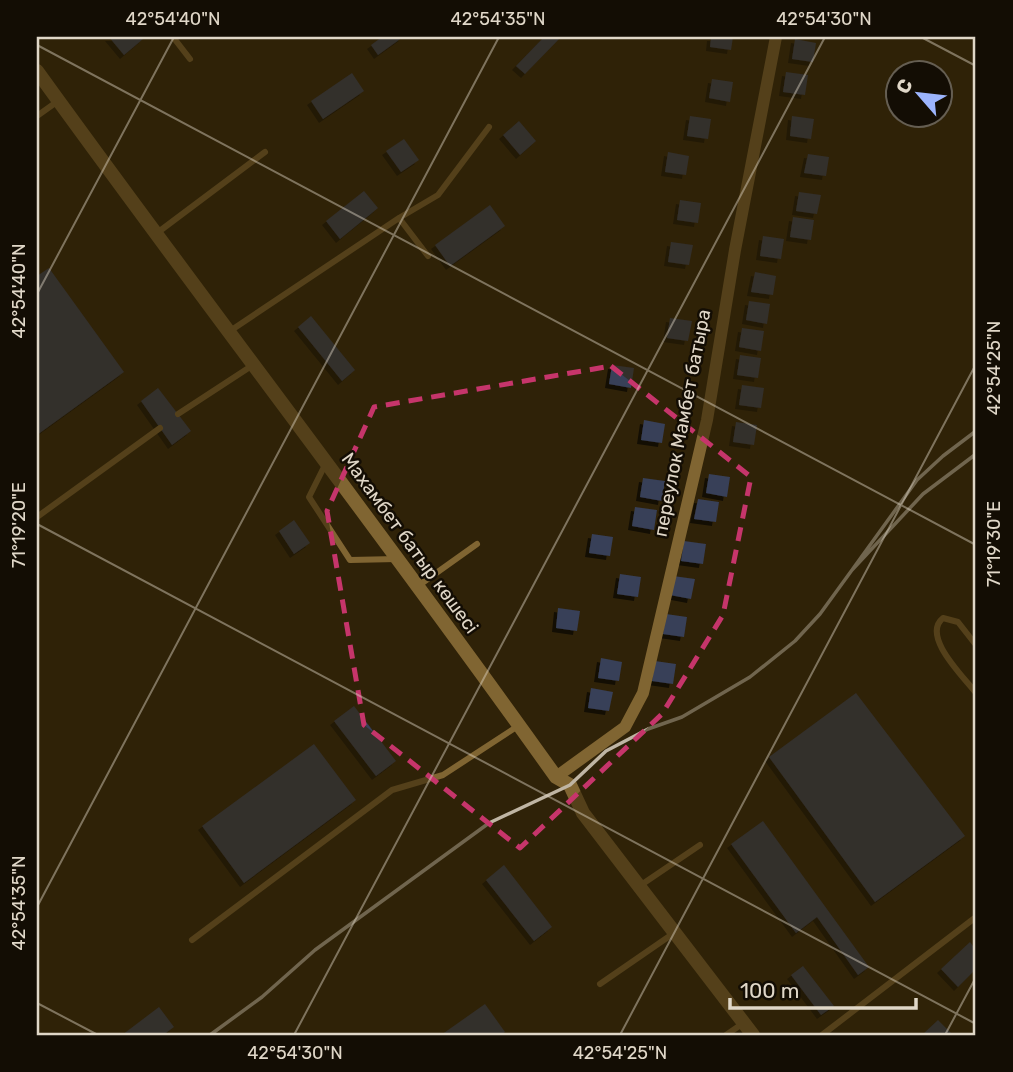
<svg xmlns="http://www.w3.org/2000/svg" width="1013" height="1072" font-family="Rubik,sans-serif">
<defs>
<filter id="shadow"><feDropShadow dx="-4" dy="4" stdDeviation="0" flood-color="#0009"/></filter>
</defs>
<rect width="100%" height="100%" fill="#2f2208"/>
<path fill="#373f58" filter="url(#shadow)" d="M 109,37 L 141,37 L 143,39 L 124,55 Z
M 382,37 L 403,37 L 378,55 L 371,45 Z
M 544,37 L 561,37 L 525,74 L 516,66 Z
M 711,37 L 733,37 L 731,50 L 710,47 Z
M 795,39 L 816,43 L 813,62 L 792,59 Z
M 786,72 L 808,75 L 805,95 L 783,92 Z
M 352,73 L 364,91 L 323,119 L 311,101 Z
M 712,79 L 733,82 L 730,102 L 709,98 Z
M 690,116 L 711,119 L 708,139 L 687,136 Z
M 792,116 L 814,119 L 811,139 L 790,136 Z
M 519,121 L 536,141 L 520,155 L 503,135 Z
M 404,139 L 419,160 L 401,172 L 386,151 Z
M 668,152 L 689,156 L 686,175 L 665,172 Z
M 808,154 L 829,157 L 826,176 L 804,173 Z
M 364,191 L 378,208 L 340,239 L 326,221 Z
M 799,192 L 821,195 L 817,214 L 796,211 Z
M 680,200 L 701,203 L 698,223 L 677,220 Z
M 490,205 L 505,226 L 450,266 L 435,245 Z
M 793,217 L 814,220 L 811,240 L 790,237 Z
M 763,236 L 784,239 L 781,259 L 760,256 Z
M 671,242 L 693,245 L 689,265 L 668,262 Z
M 49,268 L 124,372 L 37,435 L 37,276 Z
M 755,272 L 776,276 L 773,295 L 751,292 Z
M 749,301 L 770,304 L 767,324 L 746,320 Z
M 311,316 L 355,370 L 342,381 L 298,327 Z
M 670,318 L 692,321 L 688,341 L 667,338 Z
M 742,328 L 764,331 L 761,351 L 739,347 Z
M 740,355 L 761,358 L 758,378 L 737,375 Z
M 612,365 L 634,368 L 631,388 L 609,384 Z
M 742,385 L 764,388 L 761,408 L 739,405 Z
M 158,388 L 191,431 L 172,445 L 141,401 Z
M 644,420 L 665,424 L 662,443 L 641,440 Z
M 736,422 L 757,425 L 754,445 L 733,442 Z
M 709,474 L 730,477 L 727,497 L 706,493 Z
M 643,478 L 665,481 L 662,501 L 640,497 Z
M 698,499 L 719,502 L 716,522 L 694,519 Z
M 635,507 L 657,510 L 654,530 L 632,526 Z
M 294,520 L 310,543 L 294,554 L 279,531 Z
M 592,534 L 613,537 L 610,556 L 589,553 Z
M 684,541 L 706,544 L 703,564 L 681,561 Z
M 620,574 L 641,577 L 638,597 L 617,594 Z
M 673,576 L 695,579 L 691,599 L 670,595 Z
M 558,608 L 580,611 L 577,631 L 556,628 Z
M 666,614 L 687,617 L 684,637 L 663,634 Z
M 601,658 L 622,662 L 619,681 L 598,678 Z
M 655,661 L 676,664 L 673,684 L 652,681 Z
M 591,688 L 613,692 L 609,711 L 588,708 Z
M 856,693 L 965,836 L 875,902 L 769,757 Z
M 354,706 L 396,761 L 376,776 L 334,721 Z
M 314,744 L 356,800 L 244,883 L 202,826 Z
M 763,821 L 869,967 L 858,975 L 817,917 L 796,933 L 731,844 Z
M 504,865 L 552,927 L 534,941 L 486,880 Z
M 970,942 L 976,950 L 976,969 L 958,987 L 941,969 Z
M 803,966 L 834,1006 L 821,1015 L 791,975 Z
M 485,1004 L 505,1032 L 501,1035 L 441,1035 Z
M 159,1007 L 174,1027 L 163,1035 L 122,1035 Z
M 938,1020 L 953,1035 L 922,1035 Z"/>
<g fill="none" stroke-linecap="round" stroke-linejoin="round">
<path stroke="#806532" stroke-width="6" d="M 173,37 L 190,59
M 37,116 L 58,101
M 399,218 L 428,256
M 157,233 L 265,152
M 230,331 L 399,218 L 438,195 L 489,127
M 178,414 L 253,365
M 326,463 L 309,497 L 350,560 L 397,559
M 37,517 L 160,428
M 418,586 L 477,544
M 976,645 L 958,622 L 943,618 C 921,636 963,676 976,693
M 641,885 L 700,845
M 192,940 L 392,790 L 443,775 L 518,726
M 600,984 L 674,933
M 726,1035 L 742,1024
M 822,1035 L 976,917"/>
<path stroke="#806532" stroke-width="12" d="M 556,777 L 625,727 L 643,693 L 707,420 L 735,250 L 776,37"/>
<path stroke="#806532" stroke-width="14" d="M 37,71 C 208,308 387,539 556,777 L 570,785 L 583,813 L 753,1035"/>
<path stroke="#bfb5a4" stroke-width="3.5" d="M 976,431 L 943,456 L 917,480 L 852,570 L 923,494 L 976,454
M 210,1035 L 262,997 L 315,950 L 489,823 L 570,785 L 606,751 L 648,729 L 682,717 L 750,677 L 795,641 L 820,614 L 852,570"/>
</g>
<path d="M0 0H1013V1072H0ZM 611,366 L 751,477 L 723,615 L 662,714 L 520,848 L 364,725 L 327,511 L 374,407 Z" fill="#2f2208" fill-opacity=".55" fill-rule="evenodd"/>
<path fill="none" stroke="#c6356b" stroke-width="5" stroke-dasharray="14 9" stroke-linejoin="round" d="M 611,366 L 751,477 L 723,615 L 662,714 L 520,848 L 364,725 L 327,511 L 374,407 Z"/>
<path fill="none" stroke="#e0d7c8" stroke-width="2" stroke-opacity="0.45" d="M 921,37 L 976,66M 37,45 L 976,545M 37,294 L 174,37M 37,524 L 976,1024M 37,907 L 499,37M 37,1003 L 98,1035M 294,1035 L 825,37M 620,1035 L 976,364M 945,1035 L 976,977"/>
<g text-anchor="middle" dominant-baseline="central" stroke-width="5" stroke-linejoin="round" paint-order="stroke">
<g font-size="19" fill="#e0d7c8" stroke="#130d04">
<text transform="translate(682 423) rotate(-79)">переулок Мамбет батыра</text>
<text transform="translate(410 543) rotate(54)">Махамбет батыр көшесі</text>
</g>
</g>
<rect width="1013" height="1072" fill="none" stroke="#130d04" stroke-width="77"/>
<g transform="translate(919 94) rotate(298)"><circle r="33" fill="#130d04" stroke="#655e52" stroke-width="2"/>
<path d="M0-5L12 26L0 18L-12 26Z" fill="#9cb4fd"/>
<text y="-10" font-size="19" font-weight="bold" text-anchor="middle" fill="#e0d7c8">С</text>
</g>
<path d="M730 998v10h186v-10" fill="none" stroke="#e0d7c8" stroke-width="3.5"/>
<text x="740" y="998" font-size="21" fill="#e0d7c8" stroke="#130d04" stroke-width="5" paint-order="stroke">100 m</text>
<rect x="38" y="38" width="936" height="996" fill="none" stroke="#e0d7c8" stroke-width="2.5"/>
<g font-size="18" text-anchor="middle" fill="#e0d7c8">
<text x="173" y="25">42°54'40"N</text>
<text x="498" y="25">42°54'35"N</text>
<text x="824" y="25">42°54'30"N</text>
<text transform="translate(19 291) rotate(-90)" y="6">42°54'40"N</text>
<text transform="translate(994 368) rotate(-90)" y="6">42°54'25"N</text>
<text transform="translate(19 525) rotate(-90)" y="6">71°19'20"E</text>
<text transform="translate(994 544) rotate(-90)" y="6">71°19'30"E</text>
<text transform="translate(19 903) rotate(-90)" y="6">42°54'35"N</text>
<text x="295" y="1059">42°54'30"N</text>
<text x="620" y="1059">42°54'25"N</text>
</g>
</svg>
